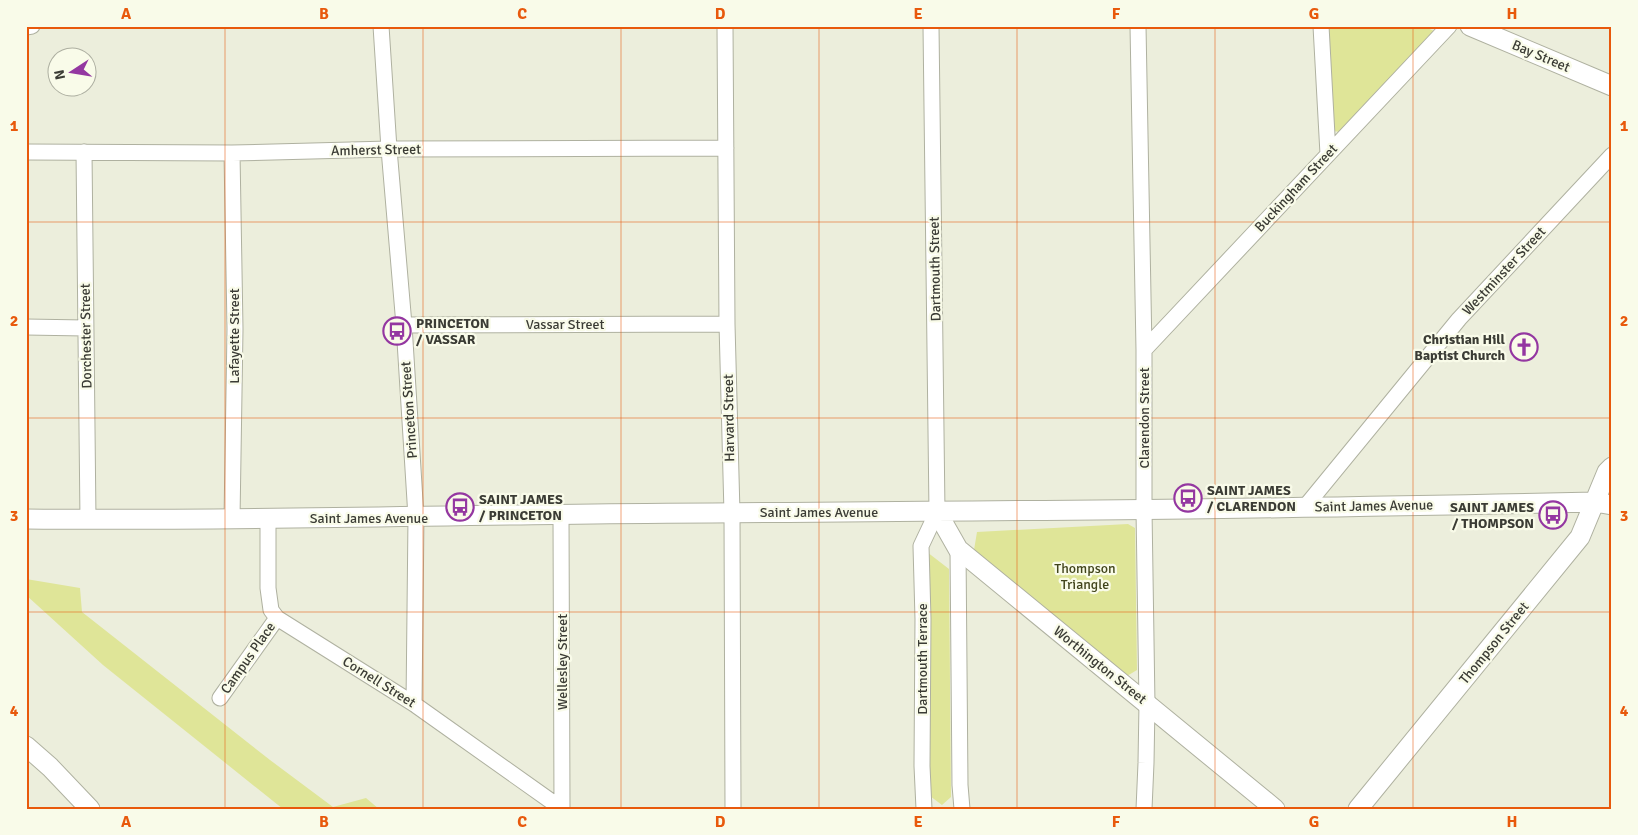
<svg xmlns="http://www.w3.org/2000/svg" width="1638" height="835" font-family="Signika,sans-serif">
<rect width="100%" height="100%" fill="#eceedc"/>
<path fill="#dfe598" d="M 1328,26 L 1423,26 L 1434,31 L 1340,132 L 1333,131 Z
M 1128,524 L 1135,528 L 1137,670 L 1127,676 L 974,550 L 977,532 Z
M 927,552 L 949,569 L 951,797 L 942,805 L 930,796 Z
M 26,579 L 80,588 L 82,612 L 270,760 L 333,807 L 366,798 L 379,809 L 283,809 L 103,665 L 26,595 Z"/>
<g fill="none" stroke-linecap="round" stroke-linejoin="round">
<g stroke="#afb1a0" stroke-width="17">
<path id="minor" d="M 381,26 L 389,149 L 404,325 L 416,517 L 414,704
M 725,26 L 727,324 L 732,513 L 733,809
M 1138,26 L 1144,350 L 1144,510 L 1147,704 L 1146,763 L 1144,809
M 1321,26 L 1328,154
M 26,27 L 32,26
M 26,152 L 232,153 L 389,149 L 726,148
M 84,152 L 88,520
M 404,325 L 727,324
M 26,327 L 85,328
M 1144,350 L 1449,26
M 1305,507 L 1459,319 L 1612,155
M 561,515 L 562,809
M 268,518 L 268,588 L 271,610 L 277,618 L 414,704 L 562,809
M 232,519 L 235,329 L 232,153
M 958,549 L 960,785 L 962,809
M 220,698 L 277,618
M 924,809 L 922,766 L 923,619 L 921,546 L 937,512 L 931,26"/>
</g>
<g stroke="#afb1a0" stroke-width="21">
<path id="major" d="M 1470,26 L 1612,86
M 937,512 L 958,549 L 1275,809
M 26,519 C 215,521 405,516 594,514 C 928,511 1261,510 1595,502 L 1612,505
M 26,746 L 50,767 L 90,809
M 1358,809 L 1580,537 L 1607,472 L 1612,467"/>
</g>
<use href="#minor" stroke="#fff" stroke-width="15"/>
<use href="#major" stroke="#fff" stroke-width="19"/>
</g>
<path fill="none" stroke="#e8590c" stroke-width="1" stroke-opacity="0.55" d="M 225,26 L 225,809M 423,26 L 423,809M 621,26 L 621,809M 819,26 L 819,809M 1017,26 L 1017,809M 1215,26 L 1215,809M 1413,26 L 1413,809M 26,222 L 1612,222M 26,418 L 1612,418M 26,612 L 1612,612"/>
<defs>
<g id="bus-ring" transform="scale(1.4375)"><circle r="9.5" fill="#f9fbe9" stroke="#9437a1" stroke-width="1.5"/><path d="M-5-6H5V4H4V6H2V4H-2V6H-4V4H-5ZM-3.5-4V0h7V-4ZM-3.5 1.2v1.5H-2V1.2ZM2 1.2v1.5H3.5V1.2Z" fill="#9437a1"/></g>
<g id="church-ring" transform="scale(1.4375)"><circle r="9.5" fill="#f9fbe9" stroke="#9437a1" stroke-width="1.5"/><path d="M-1.2-6h2.4v3.5h3.3v2.4h-3.3V6h-2.4V-.1h-3.3v-2.4h3.3Z" fill="#9437a1"/></g>
</defs>
<g fill-rule="evenodd">
<use href="#bus-ring" x="397" y="331"/>
<use href="#church-ring" x="1524" y="347"/>
<use href="#bus-ring" x="1188" y="498"/>
<use href="#bus-ring" x="460" y="507"/>
<use href="#bus-ring" x="1553" y="515"/>
</g>
<g text-anchor="middle" dominant-baseline="central" stroke-width="4.5" stroke-linejoin="round" paint-order="stroke">
<g font-size="14" fill="#3b3c35" stroke="#f9fbe9">
<text transform="translate(1541 56) rotate(23)">Bay Street</text>
<text transform="translate(376 150) rotate(-1)">Amherst Street</text>
<text transform="translate(1296 188) rotate(-47)">Buckingham Street</text>
<text transform="translate(935 269) rotate(-91)">Dartmouth Street</text>
<text transform="translate(1504 271) rotate(-47)">Westminster Street</text>
<text x="565" y="324">Vassar Street</text>
<text transform="translate(86 336) rotate(-91)">Dorchester Street</text>
<text transform="translate(234 336) rotate(-90)">Lafayette Street</text>
<text transform="translate(409 410) rotate(-94)">Princeton Street</text>
<text transform="translate(729 418) rotate(-91)">Harvard Street</text>
<text transform="translate(1144 418) rotate(-90)">Clarendon Street</text>
<text transform="translate(1374 506) rotate(-1)">Saint James Avenue</text>
<text x="819" y="512">Saint James Avenue</text>
<text x="369" y="518">Saint James Avenue</text>
<text transform="translate(1494 643) rotate(-51)">Thompson Street</text>
<text transform="translate(248 658) rotate(-55)">Campus Place</text>
<text transform="translate(922 659) rotate(-90)">Dartmouth Terrace</text>
<text transform="translate(562 662) rotate(-90)">Wellesley Street</text>
<text transform="translate(1100 665) rotate(39)">Worthington Street</text>
<text transform="translate(379 682) rotate(32)">Cornell Street</text>
</g>
<g font-size="14" font-weight="bold" fill="#3b3c35" stroke="#f9fbe9" text-anchor="start">
<text x="416" y="323">PRINCETON<tspan x="416" dy="16">/ VASSAR</tspan></text>
<text x="1505" y="339" text-anchor="end">Christian Hill<tspan x="1505" dy="16">Baptist Church</tspan></text>
<text x="1207" y="490">SAINT JAMES<tspan x="1207" dy="16">/ CLARENDON</tspan></text>
<text x="479" y="499">SAINT JAMES<tspan x="479" dy="16">/ PRINCETON</tspan></text>
<text x="1534" y="507" text-anchor="end">SAINT JAMES<tspan x="1534" dy="16">/ THOMPSON</tspan></text>
</g>
<g font-size="14" fill="#41441b" stroke="#f9fbe9">
<text x="1085" y="568">Thompson<tspan x="1085" dy="16">Triangle</tspan></text>
</g>
</g>
<rect width="1638" height="835" fill="none" stroke="#f9fbe9" stroke-width="55"/>
<g transform="translate(72 72) rotate(258)"><circle r="24" fill="#f9fbe9" stroke="#adafa1"/>
<path d="M0-4L9 19L0 12L-9 19Z" fill="#9437a1"/>
<text y="-8" font-size="14" font-weight="bold" text-anchor="middle" fill="#3b3c35">N</text>
</g>
<rect x="28" y="28" width="1582" height="780" fill="none" stroke="#e8590c" stroke-width="2"/>
<g font-size="16" text-anchor="middle" font-weight="bold" fill="#e8590c">
<text x="126" y="19">A</text>
<text x="324" y="19">B</text>
<text x="522" y="19">C</text>
<text x="720" y="19">D</text>
<text x="918" y="19">E</text>
<text x="1116" y="19">F</text>
<text x="1314" y="19">G</text>
<text x="1512" y="19">H</text>
<text x="14" y="131">1</text>
<text x="1624" y="131">1</text>
<text x="14" y="326">2</text>
<text x="1624" y="326">2</text>
<text x="14" y="521">3</text>
<text x="1624" y="521">3</text>
<text x="14" y="716">4</text>
<text x="1624" y="716">4</text>
<text x="126" y="827">A</text>
<text x="324" y="827">B</text>
<text x="522" y="827">C</text>
<text x="720" y="827">D</text>
<text x="918" y="827">E</text>
<text x="1116" y="827">F</text>
<text x="1314" y="827">G</text>
<text x="1512" y="827">H</text>
</g>
</svg>
